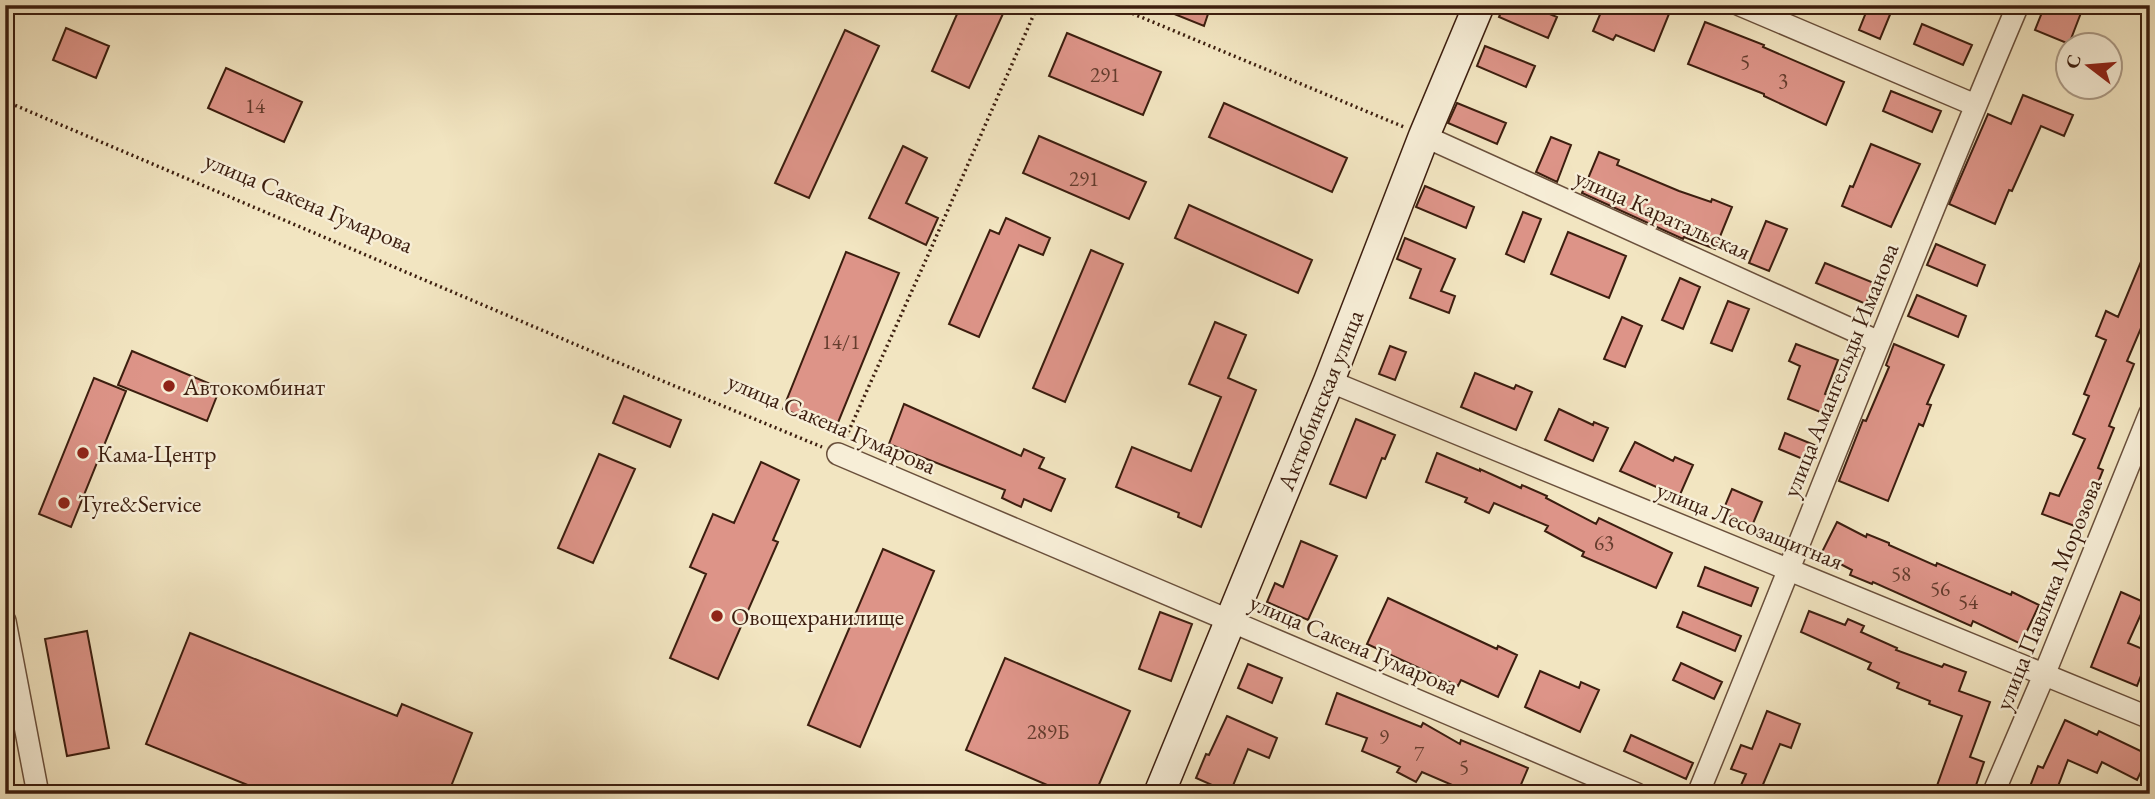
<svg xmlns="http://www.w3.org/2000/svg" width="2155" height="799" font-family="'EB Garamond',serif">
<rect width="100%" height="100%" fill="#f2e5c1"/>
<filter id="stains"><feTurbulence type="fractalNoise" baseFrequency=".00286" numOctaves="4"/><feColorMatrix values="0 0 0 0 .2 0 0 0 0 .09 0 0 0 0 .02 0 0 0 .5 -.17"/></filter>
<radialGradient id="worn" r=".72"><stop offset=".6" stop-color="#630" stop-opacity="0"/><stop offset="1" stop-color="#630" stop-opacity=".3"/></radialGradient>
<path fill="#dd9488" stroke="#3c1e0f" stroke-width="2" d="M 961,5 L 1007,5 L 969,88 L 932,71 Z
M 1152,5 L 1211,5 L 1204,26 Z
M 1504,5 L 1528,5 L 1557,17 L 1548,38 L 1499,17 Z
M 1604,5 L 1663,5 L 1671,9 L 1654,51 L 1616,35 L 1613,40 L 1593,31 Z
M 1869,5 L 1894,5 L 1880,39 L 1859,30 Z
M 2045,5 L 2084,5 L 2069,44 L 2035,30 Z
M 1705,22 L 1764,45 L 1763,47 L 1844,82 L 1826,125 L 1764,96 L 1764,94 L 1688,64 Z
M 1922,24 L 1972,45 L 1963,65 L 1914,44 Z
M 66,28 L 109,46 L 96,78 L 53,60 Z
M 845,30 L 879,46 L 809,198 L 775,183 Z
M 1067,33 L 1161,72 L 1143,115 L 1049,76 Z
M 1485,46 L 1535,66 L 1526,87 L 1477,66 Z
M 226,68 L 302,102 L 284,142 L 208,108 Z
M 1891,91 L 1941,111 L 1932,132 L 1883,111 Z
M 2023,95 L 2073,115 L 2064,136 L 2041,126 L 2012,191 L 2009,190 L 1995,224 L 1949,204 L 1988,114 L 2011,124 Z
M 1224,103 L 1347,158 L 1332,192 L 1209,137 Z
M 1457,103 L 1506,123 L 1497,144 L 1448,123 Z
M 1039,136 L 1146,182 L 1129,219 L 1023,173 Z
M 1551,137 L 1571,145 L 1557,182 L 1536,172 Z
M 1871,144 L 1920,164 L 1891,227 L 1842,206 L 1850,186 L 1853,187 Z
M 903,146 L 927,158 L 906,203 L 938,218 L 926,245 L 869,218 Z
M 1599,152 L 1619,160 L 1617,165 L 1679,191 L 1711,202 L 1712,199 L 1732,207 L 1715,249 L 1684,237 L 1683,239 L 1582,193 Z
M 1425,186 L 1474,207 L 1466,228 L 1416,207 Z
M 1189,205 L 1312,260 L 1298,293 L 1175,238 Z
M 1523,212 L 1541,219 L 1524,262 L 1506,254 Z
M 1006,218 L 1050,238 L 1043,255 L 1019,245 L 979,337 L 949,324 L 990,230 L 999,234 Z
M 1766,221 L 1787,229 L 1769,271 L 1749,263 Z
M 1568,232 L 1626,256 L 1609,298 L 1551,274 Z
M 1405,238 L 1455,259 L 1441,291 L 1455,296 L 1449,313 L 1410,298 L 1421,269 L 1397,259 Z
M 2150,240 L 2150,307 L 2127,361 L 2134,364 L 2109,426 L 2114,428 L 2098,468 L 2103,470 L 2097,485 L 2095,484 L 2080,528 L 2042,514 L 2050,493 L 2059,496 L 2085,439 L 2073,434 L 2089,396 L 2084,394 L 2106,340 L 2096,336 L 2106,311 L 2118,317 Z
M 1936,244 L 1985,265 L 1977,286 L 1927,265 Z
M 1091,250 L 1123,264 L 1065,402 L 1033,388 Z
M 846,252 L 899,273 L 835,430 L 783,409 Z
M 1825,263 L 1874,283 L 1866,304 L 1816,283 Z
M 1680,278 L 1700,287 L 1683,329 L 1662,320 Z
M 1917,295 L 1966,316 L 1958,337 L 1908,316 Z
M 1728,301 L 1749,309 L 1732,351 L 1711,343 Z
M 1622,317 L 1642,326 L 1625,367 L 1604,359 Z
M 1215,322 L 1246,335 L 1228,378 L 1256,390 L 1201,527 L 1178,517 L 1179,513 L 1116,487 L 1132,447 L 1191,471 L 1221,397 L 1189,384 Z
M 1796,344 L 1838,360 L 1825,394 L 1836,398 L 1830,416 L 1788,399 L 1800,366 L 1789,361 Z
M 1894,344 L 1944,365 L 1927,404 L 1931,405 L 1923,426 L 1919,424 L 1888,501 L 1839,481 L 1863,420 L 1866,421 L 1889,367 L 1886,365 Z
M 1390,346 L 1406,352 L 1395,380 L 1379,374 Z
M 132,351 L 220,388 L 207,421 L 118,385 Z
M 1475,373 L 1514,389 L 1516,385 L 1532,392 L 1516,430 L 1461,407 Z
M 94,378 L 126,391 L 71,527 L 39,514 Z
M 624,396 L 681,420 L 670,447 L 613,423 Z
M 904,404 L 1021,456 L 1024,449 L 1044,458 L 1039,468 L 1065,479 L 1051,511 L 1024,499 L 1021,507 L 1002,498 L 1005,490 L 889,444 Z
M 1559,409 L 1593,425 L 1594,422 L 1608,428 L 1593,461 L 1545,440 Z
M 1356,419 L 1395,435 L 1385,459 L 1382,458 L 1366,498 L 1330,484 Z
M 1785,433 L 1817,446 L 1810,462 L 1779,449 Z
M 1635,442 L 1673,461 L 1675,457 L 1693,465 L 1679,497 L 1620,471 Z
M 1437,453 L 1480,471 L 1480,469 L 1521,488 L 1522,485 L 1547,496 L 1546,498 L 1596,524 L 1599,518 L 1672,553 L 1656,588 L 1582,556 L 1584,552 L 1545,531 L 1548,526 L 1494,503 L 1489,513 L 1465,502 L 1467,498 L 1426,482 Z
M 599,454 L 635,469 L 593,563 L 558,548 Z
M 761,462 L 799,480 L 773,540 L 778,542 L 718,679 L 670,658 L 706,574 L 690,567 L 713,514 L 734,523 Z
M 1732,489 L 1762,502 L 1752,526 L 1722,513 Z
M 1837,522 L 1866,537 L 1867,534 L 1889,543 L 1889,545 L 1936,566 L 1937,563 L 2011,595 L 2012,592 L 2039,605 L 2021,644 L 1973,621 L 1971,626 L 1873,582 L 1872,584 L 1850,575 L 1852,570 L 1821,554 Z
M 1301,541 L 1337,556 L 1308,620 L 1267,602 L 1275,583 L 1283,587 Z
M 883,549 L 934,571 L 860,747 L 808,725 Z
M 1705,567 L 1758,588 L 1751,606 L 1698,586 Z
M 2121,592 L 2146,603 L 2128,643 L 2150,652 L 2137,686 L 2091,667 Z
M 1388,598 L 1497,649 L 1498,646 L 1517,655 L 1498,697 L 1461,680 L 1458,686 L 1367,644 Z
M 1809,611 L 1845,625 L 1848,619 L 1864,626 L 1861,632 L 1897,648 L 1896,650 L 1942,667 L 1944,664 L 1966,672 L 1959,691 L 1990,702 L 1970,757 L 1984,762 L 1973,794 L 1934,794 L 1962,716 L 1929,704 L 1930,701 L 1897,688 L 1899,683 L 1868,669 L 1871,663 L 1801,632 Z
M 1160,612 L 1192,624 L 1171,681 L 1139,669 Z
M 1683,612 L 1741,636 L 1735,651 L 1677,627 Z
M 87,631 L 109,748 L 67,756 L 45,639 Z
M 190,633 L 397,716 L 402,704 L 472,733 L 448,794 L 270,794 L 146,744 Z
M 1005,658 L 1130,711 L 1095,794 L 1068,794 L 966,750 Z
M 1681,663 L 1722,682 L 1714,699 L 1673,680 Z
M 1248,664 L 1282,678 L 1272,703 L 1238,688 Z
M 1540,671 L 1579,688 L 1581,682 L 1599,690 L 1580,732 L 1525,707 Z
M 1337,693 L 1421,727 L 1423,723 L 1460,744 L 1461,740 L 1528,768 L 1517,794 L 1473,794 L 1422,772 L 1416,782 L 1397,772 L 1400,767 L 1362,751 L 1367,738 L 1326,724 Z
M 1767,711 L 1800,724 L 1791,748 L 1780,744 L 1759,794 L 1737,794 L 1746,774 L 1731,769 L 1741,745 L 1752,749 Z
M 1227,716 L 1277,738 L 1269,758 L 1248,749 L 1230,793 L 1196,778 L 1206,754 L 1209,755 Z
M 2065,720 L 2097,735 L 2099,731 L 2149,755 L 2137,780 L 2102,762 L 2097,773 L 2068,760 L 2055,794 L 2027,794 L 2038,766 L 2043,768 Z
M 1631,735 L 1693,763 L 1686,779 L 1624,751 Z"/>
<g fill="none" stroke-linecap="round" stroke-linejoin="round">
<g stroke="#6a503c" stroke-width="24">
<path id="street" d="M 1740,5 L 1975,105
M 1424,136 L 1879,342
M 1329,381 L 2150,718
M 838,454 L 1637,794
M 5,621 L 38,794
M 1698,794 C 1806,531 1907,266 2018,5
M 1993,794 L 2044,675 L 2150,413"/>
</g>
<g stroke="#3c1e0f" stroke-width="33">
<path id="secondary" d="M 1159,794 L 1329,381 L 1424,136 L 1479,5"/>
</g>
<path stroke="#3c1e0f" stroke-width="3.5" stroke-dasharray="2 3.5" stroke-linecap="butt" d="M 1112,5 L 1404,127
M 5,101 L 612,360 L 822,447
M 846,437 L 929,253 L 1038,5"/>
<use href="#street" stroke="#f7eed7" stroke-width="21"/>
<use href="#secondary" stroke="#f7eed7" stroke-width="30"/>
</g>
<g fill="#8f2418" stroke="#f7eed7" stroke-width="2.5">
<circle cx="169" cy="386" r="7"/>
<circle cx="83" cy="453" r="7"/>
<circle cx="64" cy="503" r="7"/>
<circle cx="717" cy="616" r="7"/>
</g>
<g text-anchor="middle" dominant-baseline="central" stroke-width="5" stroke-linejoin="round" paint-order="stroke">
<g font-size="21" fill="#643c2d">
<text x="1745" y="61">5</text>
<text x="1105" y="74">291</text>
<text x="1783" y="80">3</text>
<text x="255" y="105">14</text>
<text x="1084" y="178">291</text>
<text x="841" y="341">14/1</text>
<text x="1604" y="542">63</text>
<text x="1901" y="573">58</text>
<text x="1940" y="588">56</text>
<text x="1968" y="601">54</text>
<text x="1048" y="731">289Б</text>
<text x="1384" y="736">9</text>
<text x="1419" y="753">7</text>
<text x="1464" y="766">5</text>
</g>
<g font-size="24" fill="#3c1e0f" stroke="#f7eed7">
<text transform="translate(309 202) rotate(23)">улица Сакена Гумарова</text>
<text transform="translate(1663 214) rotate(24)">улица Каратальская</text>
<text transform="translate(1840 370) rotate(-68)">улица Амангельды Иманова</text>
<text transform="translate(1320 400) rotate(-68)">Актюбинская улица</text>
<text transform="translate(832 423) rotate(23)">улица Сакена Гумарова</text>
<text transform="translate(1750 525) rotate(22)">улица Лесозащитная</text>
<text transform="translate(2048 594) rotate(-68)">улица Павлика Морозова</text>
<text transform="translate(1354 644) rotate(23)">улица Сакена Гумарова</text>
</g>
<g font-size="24" fill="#3c1e0f" stroke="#f7eed7" text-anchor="start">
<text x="183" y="386">Автокомбинат</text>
<text x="97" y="453">Кама-Центр</text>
<text x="78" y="503">Tyre&amp;Service</text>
<text x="731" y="616">Овощехранилище</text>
</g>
</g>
<rect width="2155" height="799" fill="none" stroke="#f2e5c1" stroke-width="28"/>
<rect x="7" y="7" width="2141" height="785" fill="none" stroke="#3c1e0f" stroke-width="3.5"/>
<rect x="14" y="14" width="2127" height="771" fill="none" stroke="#3c1e0f" stroke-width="2"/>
<g transform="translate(2089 66) rotate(286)"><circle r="33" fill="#f7eed7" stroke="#ac9b87" stroke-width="2"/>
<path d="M0-5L12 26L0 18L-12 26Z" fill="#8f2418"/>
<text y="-10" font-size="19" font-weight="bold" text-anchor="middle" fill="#3c1e0f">С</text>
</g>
<rect width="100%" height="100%" filter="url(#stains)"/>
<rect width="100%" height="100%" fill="url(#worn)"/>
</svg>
